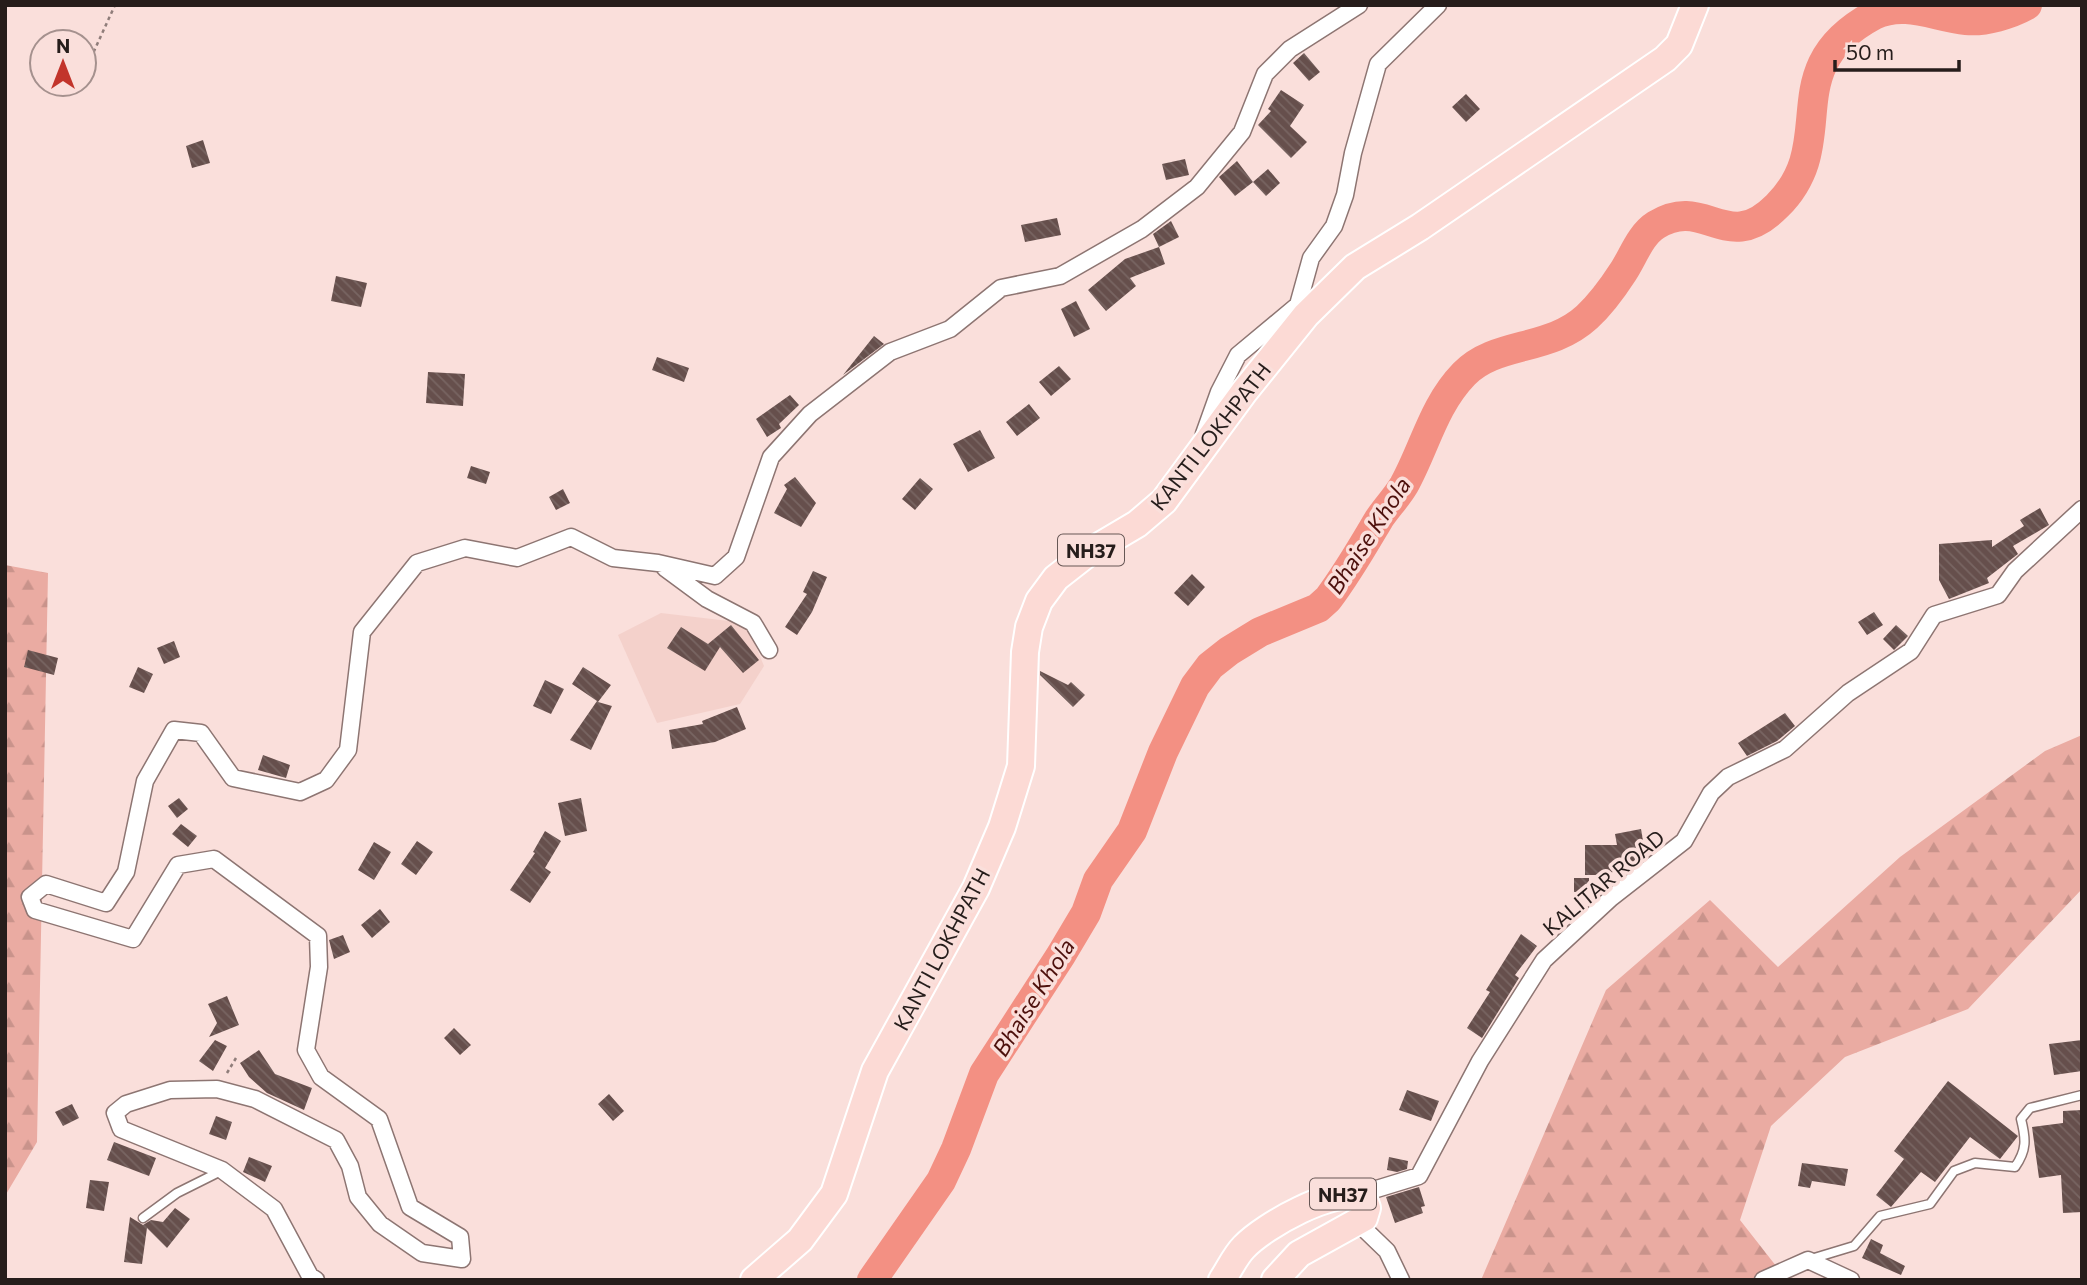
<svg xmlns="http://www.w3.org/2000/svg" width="2087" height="1285" font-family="Commissioner,sans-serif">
<defs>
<pattern id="forest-firs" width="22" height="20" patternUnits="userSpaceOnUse" patternTransform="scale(1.75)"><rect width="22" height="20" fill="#eaaba2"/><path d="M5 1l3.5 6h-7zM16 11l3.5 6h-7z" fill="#c9938b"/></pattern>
<pattern id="building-back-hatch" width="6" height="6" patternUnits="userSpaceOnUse" patternTransform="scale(1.75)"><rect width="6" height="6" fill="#664f4c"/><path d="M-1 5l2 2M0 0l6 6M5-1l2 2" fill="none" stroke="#786562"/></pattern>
</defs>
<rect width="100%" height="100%" fill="#fadfdb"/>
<path fill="#f4d1cb" d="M 661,613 L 746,623 L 764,666 L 740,704 L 657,723 L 618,635 Z"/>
<path fill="url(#forest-firs)" d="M 5,565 L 48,573 L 37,1142 L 5,1196 Z
M 2082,735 L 2082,889 L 1968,1009 L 1845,1057 L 1771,1126 L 1740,1220 L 1787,1280 L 1481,1280 L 1606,990 L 1710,900 L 1778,967 L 1900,857 L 2045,751 Z"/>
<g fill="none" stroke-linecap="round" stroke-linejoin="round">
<path stroke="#f39083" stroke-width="30" d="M 872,1280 L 941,1181 L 956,1149 L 984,1074 L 1061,955 L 1086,913 L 1098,880 L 1132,831 L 1163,752 L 1195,686 L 1210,666 L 1229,651 L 1260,632 L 1318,608 L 1328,599 C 1347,574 1363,546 1379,519 C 1387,507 1397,497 1404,485 C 1425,447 1433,406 1464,374 C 1496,341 1549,352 1587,317 C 1601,304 1612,289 1623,272 C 1633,257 1640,235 1656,225 C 1706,194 1726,257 1777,206 C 1843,141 1773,69 1874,15 C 1905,0 1935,17 1966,20 C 1985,22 2011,14 2027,5"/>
</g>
<path fill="url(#building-back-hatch)" d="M 1304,53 L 1320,72 L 1309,81 L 1293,63 Z
M 1281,90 L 1304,105 L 1290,126 L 1307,142 L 1291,158 L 1258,125 L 1271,111 L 1268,109 Z
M 1466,94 L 1480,109 L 1466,122 L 1452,107 Z
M 203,140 L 210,163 L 192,168 L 186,146 Z
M 1185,159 L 1189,175 L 1166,180 L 1162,164 Z
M 1237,161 L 1253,182 L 1235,196 L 1219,177 Z
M 1268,169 L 1280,183 L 1266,196 L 1253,182 Z
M 1057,218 L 1061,235 L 1025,242 L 1021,225 Z
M 1171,221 L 1179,237 L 1159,247 L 1153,234 Z
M 1159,247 L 1165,264 L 1130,278 L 1136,286 L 1106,311 L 1088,290 L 1125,259 Z
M 336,276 L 367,283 L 361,307 L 331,301 Z
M 1076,301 L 1090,329 L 1074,337 L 1061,309 Z
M 874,336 L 884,344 L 843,375 Z
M 657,357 L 689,368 L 684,382 L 652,370 Z
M 1059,366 L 1071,379 L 1051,396 L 1039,382 Z
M 428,372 L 465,374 L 463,406 L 426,403 Z
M 790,395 L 799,405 L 779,424 L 781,428 L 767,437 L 756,419 Z
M 1029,404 L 1040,418 L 1017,436 L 1006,422 Z
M 980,430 L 995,458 L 968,472 L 953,444 Z
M 471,466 L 490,472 L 486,484 L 467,478 Z
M 795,477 L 816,503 L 801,527 L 774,513 L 787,489 L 784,485 Z
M 920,478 L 933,489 L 915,510 L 902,499 Z
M 563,489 L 570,503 L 556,510 L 549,497 Z
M 2040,508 L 2049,525 L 2013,546 L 2018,554 L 1987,578 L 1989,583 L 1949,599 L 1939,580 L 1939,544 L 1992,540 L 1992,547 L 2024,526 L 2020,520 Z
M 813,571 L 827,577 L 812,612 L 797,635 L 785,627 L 807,594 L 803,592 Z
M 1192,574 L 1205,587 L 1188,606 L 1174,593 Z
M 1874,612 L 1883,625 L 1867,635 L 1858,622 Z
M 731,625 L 759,660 L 743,673 L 720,647 L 705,671 L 667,648 L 681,627 L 708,644 Z
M 1896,625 L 1908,636 L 1894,650 L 1883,639 Z
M 174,641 L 180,657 L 164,664 L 157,648 Z
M 28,650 L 58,658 L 54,675 L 24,667 Z
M 138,667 L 153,674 L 144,693 L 129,687 Z
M 583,667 L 611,685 L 598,702 L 612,706 L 591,750 L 570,740 L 597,701 L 572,684 Z
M 1040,671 L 1068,685 L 1071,682 L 1085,695 L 1073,707 L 1040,675 Z
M 545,680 L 564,689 L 551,714 L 533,706 Z
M 737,707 L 746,729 L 715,742 L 672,749 L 669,730 L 703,724 L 702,721 Z
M 1785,713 L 1795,726 L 1777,741 L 1747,756 L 1738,743 Z
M 263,755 L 290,765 L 286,778 L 258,770 Z
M 179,798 L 188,809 L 177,818 L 168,806 Z
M 581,798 L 587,831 L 565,836 L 558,803 Z
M 181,824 L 197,836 L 188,847 L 172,834 Z
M 1641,829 L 1646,857 L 1635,866 L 1602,875 L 1585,875 L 1585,845 L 1617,845 L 1615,834 Z
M 545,831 L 561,841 L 545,868 L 551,872 L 530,903 L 510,890 L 535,853 L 533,852 Z
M 417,841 L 433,852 L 416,875 L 401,864 Z
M 374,842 L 391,852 L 374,880 L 358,870 Z
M 1574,878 L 1589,878 L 1589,892 L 1574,892 Z
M 380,909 L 390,922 L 372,938 L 361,925 Z
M 1521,934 L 1537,946 L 1515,975 L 1519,978 L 1482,1038 L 1467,1028 L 1490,992 L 1486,990 Z
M 343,935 L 350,952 L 334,959 L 329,940 Z
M 227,996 L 239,1025 L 209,1037 L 217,1023 L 208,1004 Z
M 454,1028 L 471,1045 L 460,1055 L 444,1038 Z
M 215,1040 L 227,1046 L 213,1071 L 199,1061 Z
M 2082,1040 L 2082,1071 L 2054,1075 L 2049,1044 Z
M 259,1050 L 275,1074 L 312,1088 L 304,1110 L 267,1093 L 249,1077 L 240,1063 Z
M 1948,1081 L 2018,1136 L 2000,1159 L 1970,1137 L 1935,1182 L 1921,1172 L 1891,1207 L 1876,1195 L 1904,1159 L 1894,1151 Z
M 1407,1090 L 1439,1101 L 1431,1121 L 1399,1110 Z
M 609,1094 L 624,1111 L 613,1121 L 598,1104 Z
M 72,1104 L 79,1118 L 63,1126 L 55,1112 Z
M 2082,1110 L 2082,1212 L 2063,1213 L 2061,1175 L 2039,1178 L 2032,1127 L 2063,1123 L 2063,1111 Z
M 216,1116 L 232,1122 L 226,1140 L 209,1134 Z
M 114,1142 L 156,1158 L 149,1176 L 107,1160 Z
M 249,1157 L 272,1166 L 265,1182 L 243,1172 Z
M 1389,1157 L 1408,1161 L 1407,1169 L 1397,1172 L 1387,1170 Z
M 1802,1163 L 1848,1169 L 1845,1186 L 1812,1181 L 1810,1188 L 1798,1186 Z
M 90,1180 L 109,1182 L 104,1211 L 86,1208 Z
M 1419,1187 L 1425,1206 L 1421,1207 L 1423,1213 L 1395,1223 L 1386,1197 Z
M 175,1208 L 190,1219 L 167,1248 L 147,1228 L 142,1264 L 124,1262 L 130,1217 L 143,1225 L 151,1220 L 163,1222 Z
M 1871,1239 L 1883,1245 L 1880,1253 L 1905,1266 L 1901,1275 L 1862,1258 Z"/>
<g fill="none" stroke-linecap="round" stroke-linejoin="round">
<g stroke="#8d7572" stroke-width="11">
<path id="service" d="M 143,1218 L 177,1193 L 221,1171
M 1811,1259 L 1854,1246 L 1880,1216 L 1930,1204 L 1954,1171 L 1975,1163 L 2015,1167 C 2027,1150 2026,1139 2021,1119 L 2030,1108 L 2082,1095"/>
</g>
<g stroke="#8d7572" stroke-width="19">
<path id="minor" d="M 1204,434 L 1219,392 L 1238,355 L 1298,305 L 1311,258 L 1334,226 L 1345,195 L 1353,153 L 1378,64 L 1438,5
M 665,568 L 707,599 L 753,623 L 769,650
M 1357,1195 L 1419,1176 L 1480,1061 L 1544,960 L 1611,898 L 1684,841 L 1711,793 L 1728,777 L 1785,749 L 1848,693 L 1911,651 L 1934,615 L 1998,595 L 2015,571 L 2082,509
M 1358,1223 L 1387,1251 L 1401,1280
M 316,1280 L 310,1276 L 274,1209 L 222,1170 L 121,1129 L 115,1113 L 126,1104 L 170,1090 L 217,1089 L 255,1099 L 336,1140 L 350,1166 L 358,1197 L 380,1224 L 422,1253 L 462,1259 L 460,1237 L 410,1207 L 379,1119 L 321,1077 L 306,1050 L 319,967 L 318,936 L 214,859 L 178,865 L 133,939 L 35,910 L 30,897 L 46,884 L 106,903 L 126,872 L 145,781 L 174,730 L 201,733 L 233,778 L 300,792 L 326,780 L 348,750 L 362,632 L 417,563 L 465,548 L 517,558 L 571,537 L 613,558 L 658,563 L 715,576 L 736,557 L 771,457 L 810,414 L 890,352 L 950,329 L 1001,288 L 1060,276 L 1142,229 L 1197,187 L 1242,132 L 1265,74 L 1290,49 L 1359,5
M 1763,1280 L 1808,1260 L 1851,1280"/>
</g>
<g stroke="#fff" stroke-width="30">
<path id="primary" d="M 754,1280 L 800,1240 L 834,1194 L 875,1071 L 976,888 L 1002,827 L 1021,766 L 1025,652 L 1029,627 L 1039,601 L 1056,578 L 1088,553 L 1137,524 L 1164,501 L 1244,392 L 1306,315 L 1355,267 L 1420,227 L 1665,59 L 1679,45 L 1695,5
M 1222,1280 C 1229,1270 1235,1256 1244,1247 C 1264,1226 1334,1186 1363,1197 L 1367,1208 L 1364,1218 L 1299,1254 L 1275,1280"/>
</g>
<path stroke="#8f7d7a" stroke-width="2.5" stroke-dasharray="3.5 3.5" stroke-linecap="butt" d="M 85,71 L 115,5
M 227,1073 L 236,1058"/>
<use href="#service" stroke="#fff" stroke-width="8"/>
<use href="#minor" stroke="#fff" stroke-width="16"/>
<use href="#primary" stroke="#fcdad5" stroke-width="26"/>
</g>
<g text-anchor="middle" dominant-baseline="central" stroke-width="7" stroke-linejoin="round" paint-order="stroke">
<g fill="#fadfdb" stroke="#665755" stroke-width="2">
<rect x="1058" y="534.5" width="66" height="31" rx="5"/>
<rect x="1310" y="1178.5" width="66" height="31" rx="5"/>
</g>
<g font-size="19" font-weight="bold" fill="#261d1b">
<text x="1091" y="550">NH37</text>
<text x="1343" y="1194">NH37</text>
</g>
<g font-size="21" fill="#261d1b" stroke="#fadfdb">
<text transform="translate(1210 436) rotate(-52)">KANTI LOKHPATH</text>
<text transform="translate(1603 882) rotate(-40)">KALITAR ROAD</text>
<text transform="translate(941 949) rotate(-62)">KANTI LOKHPATH</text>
</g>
<g font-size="23" font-style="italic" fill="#4d100c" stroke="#fadfdb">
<text transform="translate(1368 535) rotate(-57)">Bhaise Khola</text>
<text transform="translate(1033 997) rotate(-58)">Bhaise Khola</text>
</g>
</g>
<rect width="2087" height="1285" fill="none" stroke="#261d1b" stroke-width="14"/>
<g transform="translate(63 63)"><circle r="33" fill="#fadfdb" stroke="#a5918e" stroke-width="2"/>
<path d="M0-5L12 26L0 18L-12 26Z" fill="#c2342b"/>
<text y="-10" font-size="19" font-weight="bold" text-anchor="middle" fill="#261d1b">N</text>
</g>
<path d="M1835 60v10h124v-10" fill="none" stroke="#261d1b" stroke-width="3.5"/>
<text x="1846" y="60" font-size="21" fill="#261d1b" stroke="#fadfdb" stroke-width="5" paint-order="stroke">50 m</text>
</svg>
